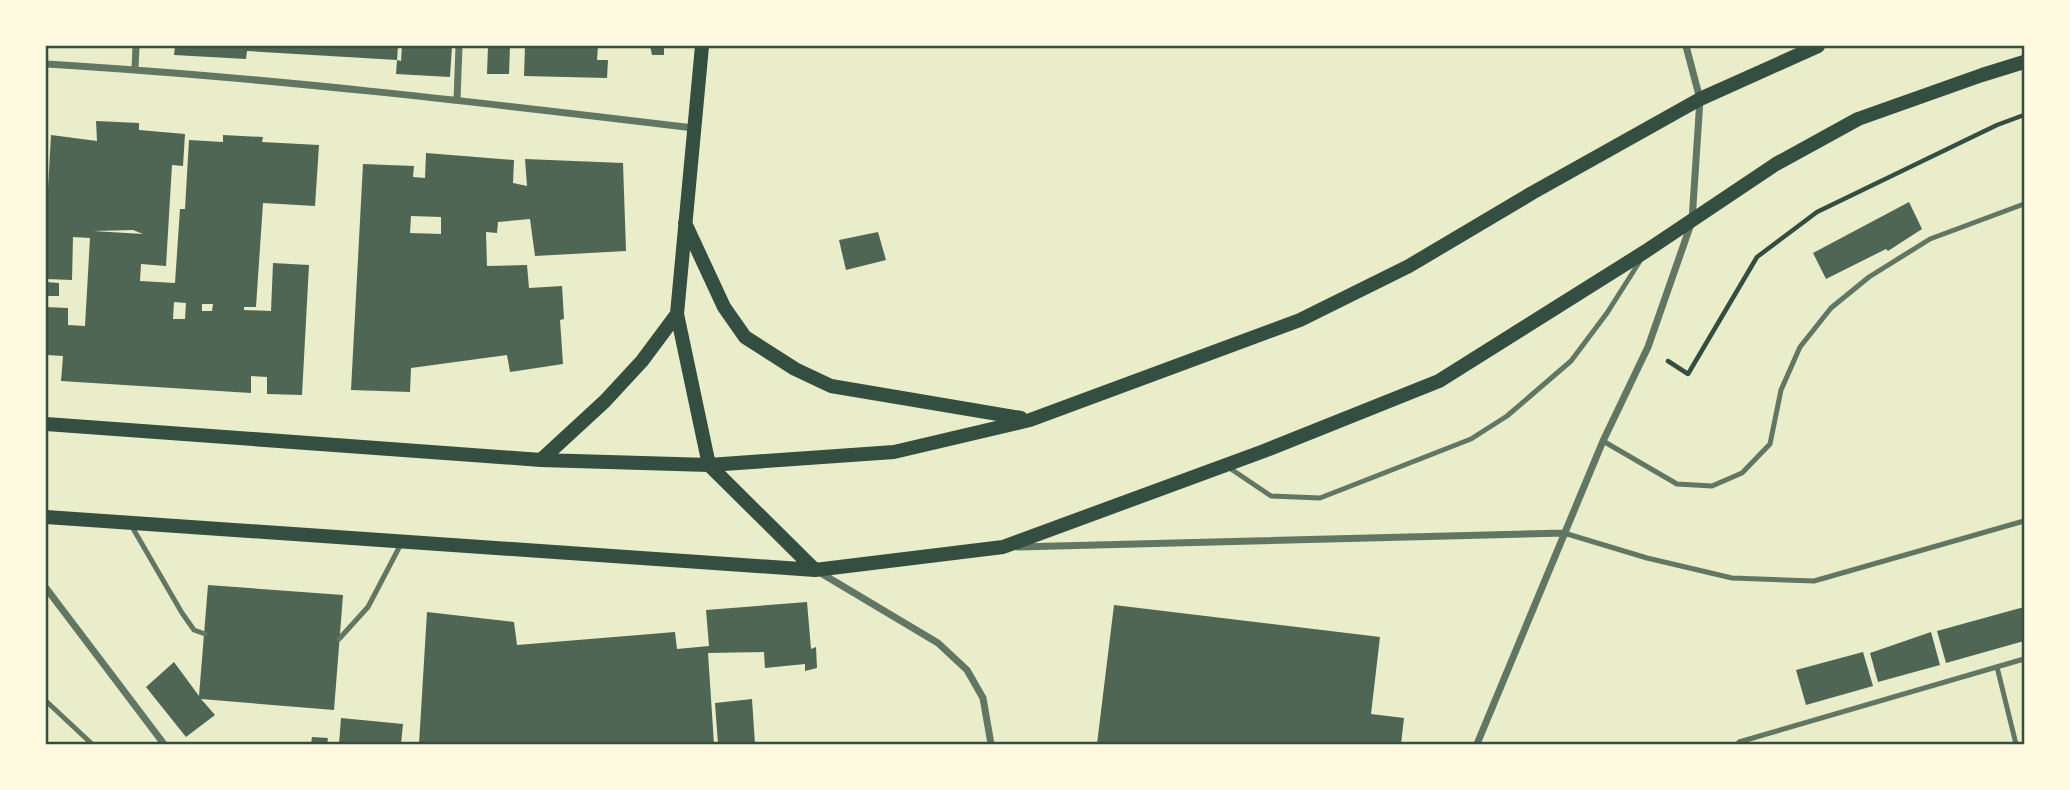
<svg xmlns="http://www.w3.org/2000/svg" width="2070" height="790" font-family="Commissioner,sans-serif">
<rect width="100%" height="100%" fill="#e9edc9"/>
<path fill="#4f6655" fill-rule="evenodd" d="M 175,46 L 398,46 L 397,60 L 247,51 L 246,59 L 174,55 Z
M 402,46 L 452,46 L 450,77 L 396,74 L 397,60 L 401,61 Z
M 488,46 L 510,46 L 509,74 L 487,74 Z
M 525,46 L 598,46 L 597,60 L 608,60 L 607,78 L 524,76 Z
M 650,46 L 664,46 L 664,55 L 652,55 Z
M 96,121 L 139,123 L 139,130 L 185,134 L 183,166 L 172,165 L 166,266 L 141,264 L 140,281 L 175,283 L 180,209 L 185,209 L 189,140 L 223,142 L 223,135 L 263,137 L 262,142 L 319,145 L 315,206 L 263,203 L 256,307 L 244,307 L 244,310 L 271,311 L 273,263 L 309,265 L 302,395 L 267,394 L 267,377 L 251,376 L 251,393 L 61,381 L 63,356 L 46,355 L 46,307 L 68,308 L 68,325 L 85,326 L 90,238 L 73,237 L 72,280 L 46,279 L 46,224 L 51,135 L 97,141 ZM 133,230 L 143,234 L 93,231 ZM 174,302 L 186,303 L 185,319 L 173,319 ZM 202,304 L 213,304 L 212,311 L 202,311 Z
M 426,153 L 514,160 L 513,183 L 527,186 L 525,159 L 623,163 L 626,251 L 535,256 L 530,219 L 498,222 L 497,233 L 486,232 L 487,266 L 527,265 L 529,288 L 562,286 L 564,319 L 560,320 L 563,364 L 510,372 L 507,355 L 411,368 L 410,392 L 351,390 L 363,164 L 414,166 L 413,177 L 425,178 ZM 411,216 L 441,217 L 441,234 L 410,233 Z
M 1909,202 L 1922,229 L 1888,251 L 1886,249 L 1826,279 L 1813,253 Z
M 878,232 L 886,260 L 846,270 L 839,240 Z
M 46,282 L 59,283 L 59,296 L 46,296 Z
M 208,585 L 343,595 L 334,710 L 201,699 L 215,715 L 186,737 L 146,687 L 174,662 L 199,696 Z
M 807,602 L 811,649 L 816,647 L 817,668 L 805,671 L 805,664 L 765,668 L 764,652 L 708,653 L 714,744 L 419,744 L 427,612 L 514,622 L 517,645 L 675,632 L 677,649 L 709,646 L 706,610 Z
M 1114,605 L 1380,637 L 1371,714 L 1404,718 L 1401,744 L 1097,744 Z
M 2024,607 L 2024,641 L 1946,663 L 1937,631 Z
M 1931,632 L 1940,665 L 1878,682 L 1870,653 Z
M 1863,652 L 1873,686 L 1806,705 L 1796,670 Z
M 752,699 L 755,744 L 718,744 L 715,703 Z
M 341,718 L 403,724 L 401,744 L 339,744 Z
M 312,737 L 328,738 L 327,744 L 311,744 Z"/>
<g fill="none" stroke-linecap="round" stroke-linejoin="round">
<path stroke="#344e41" stroke-width="4.5" d="M 1668,361 L 1688,374 L 1757,257 L 1817,212 L 1997,125 L 2024,115"/>
<path stroke="#617663" stroke-width="5" d="M 1603,441 L 1677,484 L 1712,486 L 1742,473 L 1770,444 L 1781,390 L 1800,347 L 1831,308 L 1869,277 L 1930,239 L 2024,204
M 1228,467 L 1271,496 L 1320,498 L 1471,439 L 1507,416 L 1571,361 L 1607,313 L 1640,261
M 131,525 L 182,613 L 194,630 L 205,634
M 1564,533 L 1647,558 L 1732,578 L 1814,581 L 2024,521
M 339,639 L 368,607 L 402,542
M 1997,667 L 2016,744
M 46,701 L 92,744
M 1738,744 L 1739,742 L 2024,659"/>
<path stroke="#617663" stroke-width="7" d="M 46,64 C 262,77 478,102 694,128
M 135,69 L 136,46
M 457,100 L 459,46
M 1018,547 L 1564,533
M 819,572 L 938,643 L 967,670 L 983,698 L 991,744
M 46,588 L 164,744
M 1477,744 L 1603,441 L 1648,347 L 1692,221 L 1700,99 L 1686,46"/>
<path stroke="#344e41" stroke-width="14" d="M 702,46 L 677,314 L 709,465
M 685,223 L 724,307 L 745,337 L 795,369 L 831,386 L 1021,418
M 46,424 L 541,460 L 709,465 L 894,452 L 1030,420 L 1300,320 L 1409,266 L 1532,193 L 1700,99 L 1818,46
M 541,460 L 605,401 L 642,361 L 677,314
M 709,465 L 815,570
M 46,517 L 815,570 L 1003,547 L 1264,451 L 1439,381 L 1646,251 L 1776,164 L 1858,119 L 1982,75 L 2024,62"/>
</g>
<rect width="2070" height="790" fill="none" stroke="#fefae0" stroke-width="94"/>
<rect x="47" y="47" width="1976" height="696" fill="none" stroke="#344e41" stroke-width="2.5"/>
</svg>
